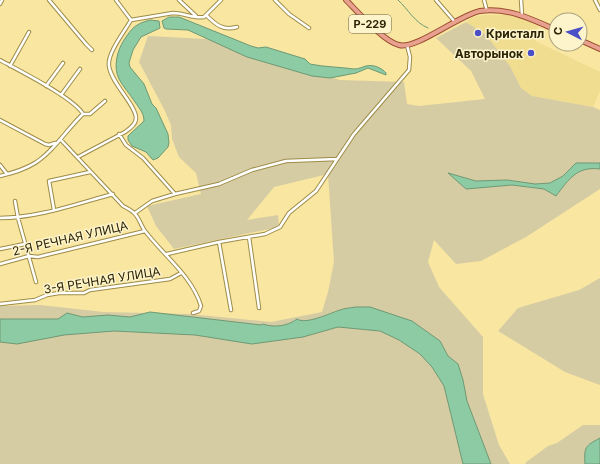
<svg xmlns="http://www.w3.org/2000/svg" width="600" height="464" font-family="Inter,sans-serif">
<rect width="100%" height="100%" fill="#f8e6a1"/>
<path fill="#f0dd8f" d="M 484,15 L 507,15 L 517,17 L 538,26 L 535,41 L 600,72 L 600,91 L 593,107 L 532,96 L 521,88 L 510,66 L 485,34 L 466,22 L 473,17 Z"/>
<path fill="#d6cca4" d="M 466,22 L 485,34 L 510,66 L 521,88 L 532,96 L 593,107 L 600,110 L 600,189 L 526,237 L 481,261 L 456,264 L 434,240 L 428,262 L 439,287 L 483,337 L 483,394 L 499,445 L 510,464 L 0,464 L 0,306 L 40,305 L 104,312 L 189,314 L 271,322 L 322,312 L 328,292 L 334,262 L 328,174 L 274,187 L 247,220 L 278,215 L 279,227 L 174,249 L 156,226 L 147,206 L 201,194 L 196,173 L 179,157 L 172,139 L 171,125 L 164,109 L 139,62 L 148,36 L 206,39 L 340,80 L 404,82 L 407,104 L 419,106 L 485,99 L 471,71 L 436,38 Z
M 600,278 L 600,385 L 565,372 L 498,331 L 518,308 L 579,290 Z
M 583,425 L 600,425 L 600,464 L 526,464 L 525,463 L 548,446 L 557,443 Z"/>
<path fill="#8ccba3" stroke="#6f9974" d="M 169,17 L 179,17 L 251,46 L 258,48 L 266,47 L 305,59 L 310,64 C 324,67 340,67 354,69 C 359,69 362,67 366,66 C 373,64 382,68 386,73 L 386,75 L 368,68 L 356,73 L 330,78 L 312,76 L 247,57 L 188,30 L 166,29 L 164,28 L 162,21 Z
M 150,20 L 159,21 L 160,28 L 141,37 L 133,50 L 129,63 L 130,67 L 144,84 L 152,104 L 156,108 L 168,134 L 169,143 L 168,147 L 158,158 L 153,160 L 146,152 L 132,146 L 128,140 L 128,136 L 144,121 C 144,113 139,108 135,102 C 130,94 123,87 119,79 C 113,67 117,51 124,40 C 132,28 135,24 150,20 Z
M 576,163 L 600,163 L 600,169 C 577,166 569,179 556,196 L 544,189 L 512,185 L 466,189 L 448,173 L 476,181 L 507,180 L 535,184 L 550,183 L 563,176 Z
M 356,307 L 370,307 L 412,321 L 440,341 L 448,356 L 458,364 L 463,380 L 467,401 L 491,464 L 463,464 L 444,386 L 432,367 L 420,354 L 399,340 L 380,331 L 338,327 L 303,337 L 252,344 L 195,335 L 114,331 L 64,335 L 17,344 L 0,342 L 0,319 L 58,319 L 67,313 L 83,317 L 108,315 L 130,317 L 150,312 L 261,325 L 263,324 C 274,328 288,326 297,319 C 306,325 330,313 340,310 C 345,308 350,308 356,307 Z
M 600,438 L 600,464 L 585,464 C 584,447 585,446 600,438 Z"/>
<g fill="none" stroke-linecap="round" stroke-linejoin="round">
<path stroke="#6f9974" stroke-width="1" d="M 398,0 C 408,9 415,23 428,28"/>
<g stroke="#9d8c49" stroke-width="4.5">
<path id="minor" d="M 49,0 L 86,44 L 92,50
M 116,0 L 131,20
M 179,0 L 196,16
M 275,0 L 289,14 L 309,28
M 436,0 L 455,22
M 484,0 L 487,11
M 521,0 L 522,15
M 595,0 L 600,10
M 0,4 L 2,0
M 206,15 C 216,25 223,31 237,27
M 0,60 C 18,70 74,98 83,114
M 10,66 L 29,32
M 46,86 L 63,63
M 61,95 L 80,69
M 0,120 L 45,144 L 49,145 L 55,143
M 119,134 L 126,145 L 143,158 L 175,194 L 152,201 L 135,213
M 61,140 L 123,206 C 127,208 131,210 134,213 C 139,217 141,226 145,231 C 164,256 192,276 201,306 L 199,311 L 193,313
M 78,157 L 125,132 C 129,129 136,125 136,118 C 136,105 111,83 109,66 C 107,53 125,31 131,20 L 173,13 C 184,13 194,19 204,17 L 221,0
M 0,165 L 7,174
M 0,176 C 12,173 24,170 35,163 C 53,152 67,129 83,114 L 90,114 L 105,101
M 175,194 L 219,184 L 252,170 L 286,161 L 337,159
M 15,201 L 18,218 L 36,282
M 54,210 L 49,181 L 90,172
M 0,218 C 38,218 76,204 113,194
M 249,237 L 259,308
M 219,242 L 231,310
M 0,249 L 25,244
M 167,254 L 219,242 L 265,234 L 280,227 L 289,213 L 316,191 L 354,134 L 409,70 L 410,57 L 407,45
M 0,264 L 29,256 L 38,257 L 145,231
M 0,304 L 35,300 L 47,295 L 59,293 L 84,293 L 90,290 L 170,279 L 181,273"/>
</g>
<g stroke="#9c4d2f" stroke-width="6">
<path id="primary" d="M 346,0 C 357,11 384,42 399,45 C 416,50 459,15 480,11 C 507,7 532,19 556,30
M 580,40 L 600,49"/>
</g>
<use href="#minor" stroke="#fff" stroke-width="2.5"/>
<use href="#primary" stroke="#e8a18f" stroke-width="4"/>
</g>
<g fill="#4a4fc5" stroke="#fef4cb" stroke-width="1.5">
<circle cx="478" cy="33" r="4"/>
<circle cx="531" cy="53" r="4"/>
</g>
<g text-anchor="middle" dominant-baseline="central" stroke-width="3" stroke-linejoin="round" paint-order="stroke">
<rect fill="#fef4cb" stroke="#6a6242" stroke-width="1" x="349" y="15" width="42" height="18" rx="3"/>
<g font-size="11" font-weight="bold" fill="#2b2407">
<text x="370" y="24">Р-229</text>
</g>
<g font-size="12" font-weight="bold" fill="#2b2407" stroke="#fef4cb" text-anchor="start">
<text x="486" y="33">Кристалл</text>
<text x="523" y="53" text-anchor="end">Авторынок</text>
</g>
<g font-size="12" fill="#2b2407" stroke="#fef4cb">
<text transform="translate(70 238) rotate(-13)">2-Я РЕЧНАЯ УЛИЦА</text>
<text transform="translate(102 280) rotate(-9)">3-Я РЕЧНАЯ УЛИЦА</text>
</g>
</g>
<g transform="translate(568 32) rotate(276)"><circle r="19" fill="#fef4cb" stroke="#aaa17d"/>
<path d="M0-3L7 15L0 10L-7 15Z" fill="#4a4fc5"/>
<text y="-6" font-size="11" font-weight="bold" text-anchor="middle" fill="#2b2407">С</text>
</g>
</svg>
